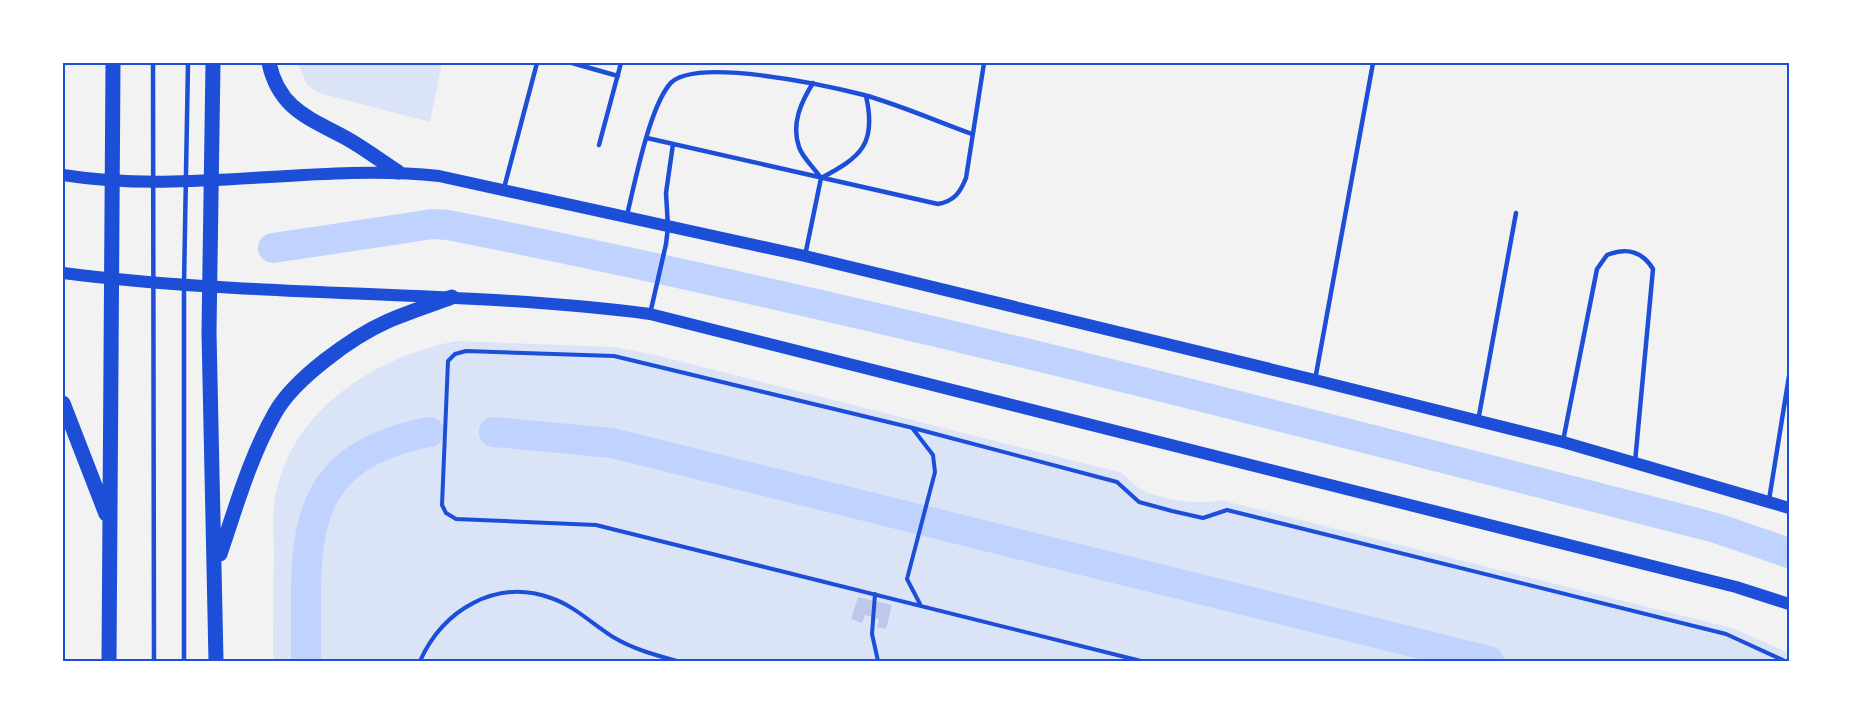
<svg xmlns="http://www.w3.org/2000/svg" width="1852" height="724" font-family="'PT Sans Narrow',sans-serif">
<rect width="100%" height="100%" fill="#f2f2f2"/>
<path fill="#dbe4f7" d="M 298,63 L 442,63 L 430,122 L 319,93 L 307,85 Z
M 456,341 L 613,347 L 651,354 L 1122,473 C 1128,478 1134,485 1140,489 C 1158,499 1201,506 1221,500 L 1732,628 L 1789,653 L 1789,661 L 273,661 C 273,626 273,591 274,556 C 274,540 272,523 274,506 C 285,413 372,358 456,341 Z"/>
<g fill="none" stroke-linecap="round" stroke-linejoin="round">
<path stroke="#bfd3fe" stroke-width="30" d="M 273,248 L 433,224 L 448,225 C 874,309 1295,420 1716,528 L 1789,553
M 494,432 L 612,443 L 1489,661
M 306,661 C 307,548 290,459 429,432"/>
</g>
<path fill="#bdc9ec" d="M 858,597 L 892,605 L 886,629 L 877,627 L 879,619 L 865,615 L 862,623 L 851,619 Z"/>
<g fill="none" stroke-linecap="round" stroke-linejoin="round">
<path stroke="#1d4ed8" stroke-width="4" d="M 913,429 L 933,455 L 935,472 L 907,579 L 920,604
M 875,594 L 872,634 L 878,661
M 420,661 C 443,610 496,578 551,598 C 575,606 592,624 613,637 C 633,649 655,655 677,661
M 1141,661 L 596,525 L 456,519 L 446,513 L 442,505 L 448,361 L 455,354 L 466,351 L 614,356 L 913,428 L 1117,482 L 1139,502 L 1172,511 L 1203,518 L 1227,510 L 1726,634 L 1785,661"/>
<path stroke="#1d4ed8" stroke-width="4.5" d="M 153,63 L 154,661
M 572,63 L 618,76
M 647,138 L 938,204 C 954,201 960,193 966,178 L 984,63
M 599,145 L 621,63
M 821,178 C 861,157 877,144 866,96
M 504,188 L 537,63
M 627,215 C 635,182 649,110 669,85 C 691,55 829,86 864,95 C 900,105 936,121 972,134
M 805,256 L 821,178 C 815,169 802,157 799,147 C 791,124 801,102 813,83
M 650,314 L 666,244 L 668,227 L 666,193 L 673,144
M 1315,380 L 1373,63
M 1478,421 L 1516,213
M 1563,441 L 1597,269 L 1607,255 C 1627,247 1642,251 1653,269 L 1635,462
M 1769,500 L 1789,376
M 184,661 L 184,284 L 188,63"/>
<path stroke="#1d4ed8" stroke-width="12" d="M 63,175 C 188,195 314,163 439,176 L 805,256 L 1315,380 L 1563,442 L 1789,508
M 63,273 C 258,298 455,289 650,314 L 1736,587 L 1789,604"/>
<path stroke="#1d4ed8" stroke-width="15" d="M 213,63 L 209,332 L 216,661
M 269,63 C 279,109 309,118 346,138 C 364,148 381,161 398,172
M 63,403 L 106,514
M 220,554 C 236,507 250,457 275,413 C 294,379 352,337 388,321 C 409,312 431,305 452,297
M 109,661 L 113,63"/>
</g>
<rect width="1852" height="724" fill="none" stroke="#ffffff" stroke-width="129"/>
<rect x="64" y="64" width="1724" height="596" fill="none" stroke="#1d4ed8" stroke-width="2"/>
</svg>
